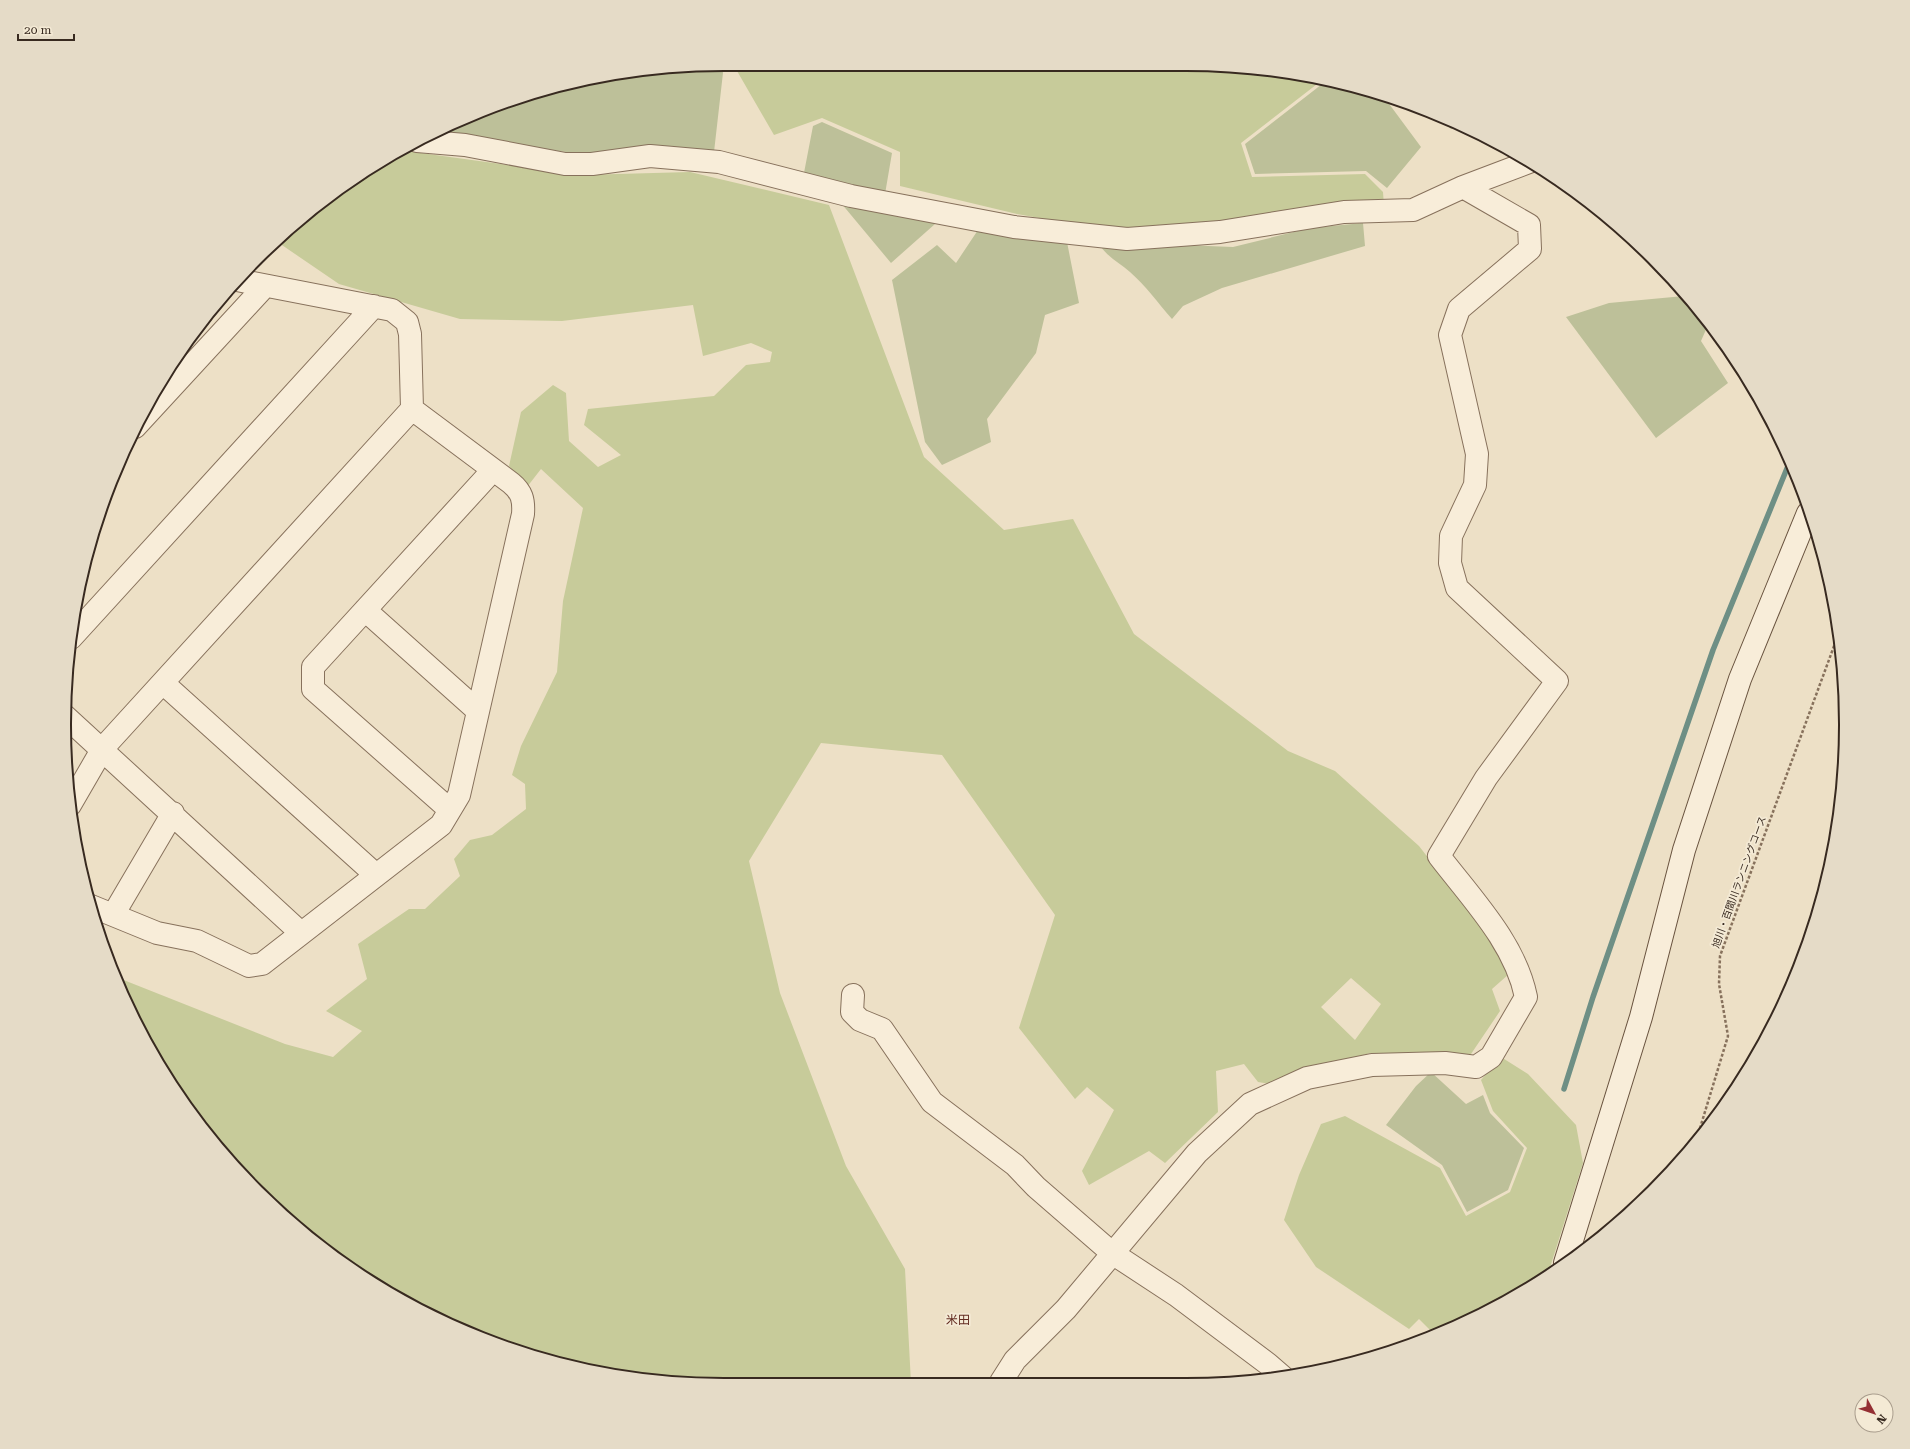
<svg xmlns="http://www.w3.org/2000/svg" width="1910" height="1449" font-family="'Roboto Serif','Noto Sans JP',serif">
<rect width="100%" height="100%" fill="#ede0c6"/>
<path fill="#c7cb9a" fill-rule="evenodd" d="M 733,64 L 1228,65 L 1321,81 L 1241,143 L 1252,177 L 1365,174 L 1383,192 L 1384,206 L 1129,234 L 1017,214 L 900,186 L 900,152 L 822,118 L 774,135 Z
M 399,150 L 581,175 L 690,172 L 829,205 L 924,457 L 1004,530 L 1073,519 L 1134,634 L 1288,751 L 1335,771 L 1419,846 L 1485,931 L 1509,974 L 1492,989 L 1500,1011 L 1469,1057 L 1370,1053 L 1270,1084 L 1258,1082 L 1244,1064 L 1216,1071 L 1218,1112 L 1165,1163 L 1149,1151 L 1089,1185 L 1082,1171 L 1114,1110 L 1087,1087 L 1075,1099 L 1019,1028 L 1055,915 L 942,755 L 821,743 L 749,861 L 780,993 L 846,1166 L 905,1269 L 911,1383 L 725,1385 L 638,1379 L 512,1350 L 433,1317 L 358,1274 L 258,1192 L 175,1092 L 132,1017 L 116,977 L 285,1044 L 333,1057 L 362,1031 L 326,1011 L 367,979 L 358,944 L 409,909 L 425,909 L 460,876 L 454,859 L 470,840 L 492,835 L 526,809 L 525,784 L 512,775 L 521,746 L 557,672 L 563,601 L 583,508 L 541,469 L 527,487 L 509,466 L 521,412 L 553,385 L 566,393 L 569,441 L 598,467 L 621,455 L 584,425 L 588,409 L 714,396 L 746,365 L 770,362 L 772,352 L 751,343 L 703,356 L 693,305 L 562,321 L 460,319 L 339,284 L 276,241 L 289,228 ZM 1351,978 L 1381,1004 L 1355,1040 L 1321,1007 Z
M 1501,1057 L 1528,1074 L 1576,1125 L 1583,1163 L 1547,1277 L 1478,1317 L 1435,1335 L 1419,1319 L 1409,1329 L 1316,1267 L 1284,1220 L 1299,1175 L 1321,1124 L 1345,1116 L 1440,1168 L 1466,1216 L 1510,1192 L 1527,1148 L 1493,1111 L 1481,1080 Z"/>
<path fill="#bdc099" d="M 724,64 L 714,152 L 656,145 L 582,154 L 429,135 C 494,103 566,79 638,70 C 667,66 696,66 724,64 Z
M 1326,81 L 1357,87 L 1384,97 L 1421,147 L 1387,188 L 1366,171 L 1255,174 L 1245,144 Z
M 1440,118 L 1461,126 L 1451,129 Z
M 822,122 L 892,153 L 885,194 L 803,178 L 813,126 Z
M 841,203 L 936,219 L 935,224 L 891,263 Z
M 1363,223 L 1365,246 L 1222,288 L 1183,306 L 1172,319 C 1158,303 1146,286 1130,272 C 1120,263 1109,258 1101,247 L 1183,245 L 1233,247 L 1310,228 Z
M 978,230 L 1067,242 L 1079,303 L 1045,315 L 1036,353 L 987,419 L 991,442 L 942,465 L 925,442 L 892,280 L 937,245 L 956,263 Z
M 1684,296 L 1708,325 L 1701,341 L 1728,383 L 1656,438 L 1566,317 L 1609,303 Z
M 1431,1072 L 1466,1104 L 1483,1095 L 1490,1113 L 1524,1148 L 1508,1190 L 1467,1212 L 1442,1165 L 1386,1125 L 1416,1086 Z"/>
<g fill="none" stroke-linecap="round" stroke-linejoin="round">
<path stroke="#6e8f85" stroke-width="5.5" d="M 1564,1089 L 1593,997 L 1713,650 L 1790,461"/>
<g stroke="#87715c" stroke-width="24">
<path id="street" d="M 417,141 L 465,145 L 565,164 L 592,164 L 650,156 L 719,162 L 851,196 L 1014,227 L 1127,239 L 1220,232 L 1344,212 L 1413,210 L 1463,187 L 1529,162
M 135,427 L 265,286
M 365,610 L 478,711
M 71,638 L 374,306
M 163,683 L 376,875
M 65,716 L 301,933
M 70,805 L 103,748 L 412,409 L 410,334 L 407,322 L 392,310 L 237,280
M 450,810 L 313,689 L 313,667 L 493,470
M 91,906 L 157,933 L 197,941 L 249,966 L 262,964 L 441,825 L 459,795 L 523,514 C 524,500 522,492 511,483 L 412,409
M 113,915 L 173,813
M 853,995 L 852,1012 L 860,1020 L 882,1029 L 932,1102 L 1015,1165 L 1036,1187 L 1112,1253 L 1176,1295 L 1268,1364 L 1283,1377
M 1001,1382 L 1015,1360 L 1066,1309 L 1197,1153 L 1250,1104 L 1307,1078 L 1372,1065 L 1445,1063 L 1476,1067 L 1491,1057 L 1526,997 C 1515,943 1472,899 1439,856 L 1486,778 L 1557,681 L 1457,588 L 1450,563 L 1451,536 L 1475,485 L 1477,454 L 1450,335 L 1459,309 L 1530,249 L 1529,225 L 1463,187"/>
</g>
<g stroke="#69533f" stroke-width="24">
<path id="secondary" d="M 1565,1263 L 1641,1017 L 1684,850 L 1740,679 L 1808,513"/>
</g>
<path stroke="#87715c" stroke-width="2.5" stroke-dasharray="3 2" stroke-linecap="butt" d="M 1697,1138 L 1728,1036 L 1719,984 L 1720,956 L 1837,638"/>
<use href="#street" stroke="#f8edd9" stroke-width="22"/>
<use href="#secondary" stroke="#f8edd9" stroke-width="22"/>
</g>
<g text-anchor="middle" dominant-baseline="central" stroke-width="3.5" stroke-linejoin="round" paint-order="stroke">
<g font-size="10" fill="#382a20" stroke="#f4ead5">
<text transform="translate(1739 882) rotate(-70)">旭川・百間川ランニングコース</text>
</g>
<g font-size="12" fill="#632c21" stroke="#f4ead5">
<text x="958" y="1320">米田</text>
</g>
</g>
<path d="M0 0H1910V1449H0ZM724 71H1186A653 653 0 0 1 1839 724V725A653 653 0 0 1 1186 1378H724A653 653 0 0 1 71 725V724A653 653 0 0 1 724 71Z" fill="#e5dbc7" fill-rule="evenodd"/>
<path fill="none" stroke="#382a20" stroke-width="2" d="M724 71H1186A653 653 0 0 1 1839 724V725A653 653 0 0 1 1186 1378H724A653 653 0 0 1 71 725V724A653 653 0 0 1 724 71Z"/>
<g transform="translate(1874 1413) rotate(130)"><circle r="19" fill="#f4ead5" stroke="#a99d8d"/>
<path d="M0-3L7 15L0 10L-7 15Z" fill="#942f33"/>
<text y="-6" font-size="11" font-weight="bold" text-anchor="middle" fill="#382a20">N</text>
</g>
<path d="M18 34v6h56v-6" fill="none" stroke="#382a20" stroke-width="2"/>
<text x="24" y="34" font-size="12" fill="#382a20" stroke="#f4ead5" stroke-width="3" paint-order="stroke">20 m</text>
</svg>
